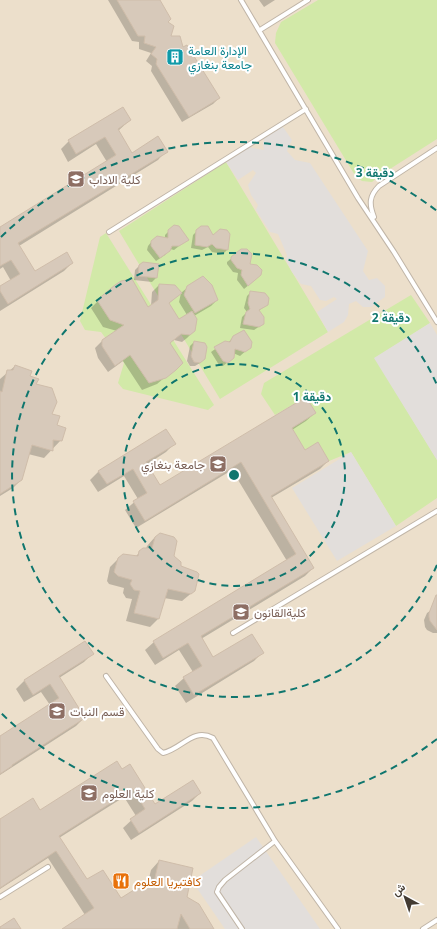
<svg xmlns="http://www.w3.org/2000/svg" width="437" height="929" font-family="'Open Sans',Vazirmatn,sans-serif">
<rect width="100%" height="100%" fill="#f2ebe2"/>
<path fill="#ecdfcb" d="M 0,0 L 437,0 L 437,929 L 0,929 Z"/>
<path fill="#d2e9a8" d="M 318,0 L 437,0 L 437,139 L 379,176 L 372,182 L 362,181 L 356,177 L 275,43 L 276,33 L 281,22 Z
M 226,162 L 328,332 L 220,399 L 119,231 Z
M 106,233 L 214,405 L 208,410 L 123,389 L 118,383 L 124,363 L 101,332 L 85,330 L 80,321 L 100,237 Z
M 411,295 L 430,323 L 375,358 L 437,460 L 437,498 L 396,526 L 351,452 L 329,461 L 318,442 L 305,450 L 292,428 L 316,413 L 306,397 L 275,415 L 261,394 L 264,383 Z"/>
<path fill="#e2dedb" d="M 281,124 L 292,140 L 287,151 L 295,160 L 310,163 L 368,251 L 363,271 L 369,280 L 377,278 L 385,286 L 385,297 L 371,307 L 363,307 L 356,301 L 349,304 L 348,315 L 344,322 L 328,332 L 317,312 L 337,299 L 334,297 L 326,301 L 320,300 L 311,286 L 301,284 L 292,272 L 286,260 L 287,255 L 278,234 L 270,232 L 256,210 L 258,205 L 251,195 L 248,185 L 256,173 L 253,170 L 238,180 L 226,162 L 248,147 L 264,150 L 263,144 L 264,138 Z
M 430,323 L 437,335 L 437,460 L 374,358 Z
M 351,452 L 396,526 L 337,561 L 292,488 Z
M 256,837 L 320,929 L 225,929 L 192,881 Z"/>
<path fill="#0003" d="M 108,0 L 158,0 L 169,36 L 182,49 L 219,98 L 213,104 L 182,122 L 151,71 L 152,66 L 146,61 L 151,53 L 139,49 L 139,42 L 132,41 Z
M 259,0 L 275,0 L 264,7 Z
M 130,120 L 118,131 L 132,154 L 166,151 L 158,160 L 19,246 L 35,273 L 72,263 L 64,271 L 0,311 L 0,287 L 11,281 L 3,267 L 0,269 L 0,228 L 107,162 L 96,144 L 68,162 L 61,149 L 69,141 Z
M 201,227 L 227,250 L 223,254 L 212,252 L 208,247 L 202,250 L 191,248 L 193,235 Z
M 169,231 L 188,239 L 174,250 L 170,249 L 165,255 L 156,261 L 147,250 L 148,246 L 152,241 L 165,239 L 165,235 Z
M 232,258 L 249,265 L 256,279 L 244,289 L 237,280 L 238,273 L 233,272 L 227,264 L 227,262 Z
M 139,266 L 156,278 L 152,282 L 134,280 L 135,270 Z
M 159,285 L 181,293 L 168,304 L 178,320 L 187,315 L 179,302 L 181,293 L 188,287 L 217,300 L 211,306 L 194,316 L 194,331 L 187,338 L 182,342 L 174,340 L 169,343 L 175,369 L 157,384 L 142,390 L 123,361 L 108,372 L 98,358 L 95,348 L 102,341 L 117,331 L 103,327 L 91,308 L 98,301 L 148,308 L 151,306 L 152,292 Z
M 251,292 L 267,305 L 258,311 L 263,324 L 254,330 L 240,328 L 242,317 L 247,312 L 244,308 L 247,296 Z
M 233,337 L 248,349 L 240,356 L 233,353 L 228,362 L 223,366 L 219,365 L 211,352 L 225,342 L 228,343 Z
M 194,342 L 200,363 L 195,366 L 190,366 L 187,361 L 190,346 Z
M 15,366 L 29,376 L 51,414 L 61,440 L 44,458 L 28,454 L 21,480 L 13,488 L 0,496 L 0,379 Z
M 315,413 L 306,421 L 292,430 L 305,451 L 328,461 L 320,469 L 271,498 L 313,568 L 305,576 L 201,639 L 213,658 L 262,653 L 254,661 L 186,703 L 175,686 L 184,678 L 193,672 L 179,650 L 155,665 L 145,650 L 154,642 L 287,561 L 232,470 L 136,528 L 125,510 L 138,499 L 124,476 L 98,492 L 90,480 L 99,471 L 174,444 L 166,452 L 146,465 L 159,487 Z
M 155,537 L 173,556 L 194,591 L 182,601 L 164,598 L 158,619 L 150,627 L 126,621 L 132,599 L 126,598 L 123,593 L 124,588 L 109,584 L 107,581 L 110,567 L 119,558 L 135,557 L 140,552 L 146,549 L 147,546 Z
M 437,606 L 437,633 L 433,633 L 427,630 L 425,627 L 424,620 L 427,613 Z
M 85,642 L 92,654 L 84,662 L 59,678 L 84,718 L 76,726 L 0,775 L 0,737 L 50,705 L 41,692 L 24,702 L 16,689 L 24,681 Z
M 122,771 L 155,806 L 200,793 L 192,801 L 131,840 L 123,828 L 136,816 L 124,797 L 59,838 L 86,881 L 120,899 L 148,882 L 151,870 L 159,861 L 186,897 L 213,929 L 177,929 L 176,928 L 176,929 L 64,929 L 85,915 L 48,858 L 0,889 L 0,821 L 40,812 Z"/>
<path fill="#d7c9ba" stroke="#cfbdaa" d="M 117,0 L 160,0 L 171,19 L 168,22 L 174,26 L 171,36 L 180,36 L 183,47 L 187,45 L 220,98 L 189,117 L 156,64 L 157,59 L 151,54 L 156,47 L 144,43 L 145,36 L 138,36 Z
M 123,107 L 131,120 L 118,129 L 132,153 L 158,136 L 168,152 L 18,243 L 35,271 L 67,252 L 73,263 L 8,304 L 0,291 L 0,286 L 20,274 L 11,260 L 0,266 L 0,227 L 116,155 L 105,137 L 76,154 L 68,140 Z
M 174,225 L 179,226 L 189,240 L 179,246 L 172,246 L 170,251 L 160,258 L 151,246 L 151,241 L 157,236 L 168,238 L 168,230 Z
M 201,226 L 208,226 L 213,235 L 220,229 L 227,230 L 230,234 L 228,250 L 216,248 L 212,244 L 207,247 L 195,245 L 196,230 Z
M 241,249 L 247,249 L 252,254 L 250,264 L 257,265 L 262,270 L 261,275 L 248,286 L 241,275 L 242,270 L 237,268 L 231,260 L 231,257 Z
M 143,262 L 159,264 L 157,278 L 138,276 L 139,265 Z
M 203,276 L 212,285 L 218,300 L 195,313 L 184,295 L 187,286 Z
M 132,279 L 148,307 L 158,300 L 159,284 L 175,285 L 182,293 L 169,303 L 179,319 L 192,311 L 197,319 L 195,331 L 190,335 L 181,334 L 170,343 L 183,363 L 176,370 L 166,378 L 149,383 L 130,355 L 115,366 L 102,346 L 102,340 L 124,325 L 110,320 L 97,300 L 115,285 L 121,281 Z
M 250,291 L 265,293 L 269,298 L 268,305 L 259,310 L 264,317 L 264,324 L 259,327 L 243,324 L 246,312 L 250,309 L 248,303 Z
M 244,330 L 252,342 L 251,348 L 245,352 L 235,349 L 234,358 L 228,363 L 223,361 L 214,347 L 225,341 L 230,342 L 233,336 Z
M 194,341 L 205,343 L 207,347 L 205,359 L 200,363 L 194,362 L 191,356 Z
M 15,365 L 32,371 L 30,376 L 39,379 L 36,384 L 52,388 L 57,402 L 52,414 L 60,416 L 57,425 L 66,428 L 62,441 L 53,440 L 53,451 L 32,445 L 22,480 L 0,494 L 0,391 L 2,392 L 7,370 L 13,370 Z
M 306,397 L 316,413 L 292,428 L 305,450 L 318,442 L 329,461 L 271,496 L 314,568 L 201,636 L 213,657 L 252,634 L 264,653 L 194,695 L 183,677 L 202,666 L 188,643 L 163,658 L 153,641 L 296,554 L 241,462 L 145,521 L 133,501 L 147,493 L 133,469 L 107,484 L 98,471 L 166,429 L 176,444 L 146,462 L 160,485 Z
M 160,533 L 174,537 L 177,541 L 174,556 L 181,562 L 181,566 L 197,572 L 199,574 L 195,591 L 191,594 L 168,589 L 159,619 L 134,613 L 140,591 L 134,590 L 130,584 L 132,580 L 118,576 L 114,572 L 118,558 L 123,554 L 138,556 L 139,551 L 143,548 L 152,548 L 155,537 Z
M 436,595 L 437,595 L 437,630 L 430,621 L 429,617 L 429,613 Z
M 85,641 L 94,654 L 59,676 L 85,718 L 12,765 L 12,766 L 0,774 L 0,736 L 59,698 L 50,684 L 33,695 L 24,680 Z
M 117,761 L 122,769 L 130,764 L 155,804 L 193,780 L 201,793 L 139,833 L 130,819 L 145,809 L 133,789 L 59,836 L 87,879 L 103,870 L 121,898 L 148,881 L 154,882 L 159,860 L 193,868 L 187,897 L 199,904 L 214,929 L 190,929 L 181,914 L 177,929 L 62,929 L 94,908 L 56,851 L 0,888 L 0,819 L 33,798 L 40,810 Z
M 14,918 L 21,929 L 0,929 L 0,927 Z"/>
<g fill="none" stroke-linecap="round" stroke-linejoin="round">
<g stroke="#c0b5a7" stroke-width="6">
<path id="lane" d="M 241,0 L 358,198 L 394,252 L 437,322
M 260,30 L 308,0
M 374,217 C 369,204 369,196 379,186 L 437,148
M 109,232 L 306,109
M 233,633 L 437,511
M 106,676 L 158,749 L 163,753 C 182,749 193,727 213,738 L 275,841 L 338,929
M 0,897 L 48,867
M 242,929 L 217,892 L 219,887 L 225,880 L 275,841
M 423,929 L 437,920"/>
</g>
<use href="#lane" stroke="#fff" stroke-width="4"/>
</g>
<g fill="none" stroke="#0f766e" stroke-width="2" stroke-dasharray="7 5">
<circle cx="234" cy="475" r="111"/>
<path d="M437 565A222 222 0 1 1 437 385"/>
<path d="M437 739A333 333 0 0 1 1 713M1 237A333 333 0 0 1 437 211"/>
</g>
<defs>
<g id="building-square" transform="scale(0.9)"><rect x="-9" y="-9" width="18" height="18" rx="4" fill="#0f9aa8" stroke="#fff"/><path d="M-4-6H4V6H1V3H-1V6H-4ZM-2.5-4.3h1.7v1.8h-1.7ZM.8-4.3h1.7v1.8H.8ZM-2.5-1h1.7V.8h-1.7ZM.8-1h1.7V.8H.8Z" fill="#fff"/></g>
<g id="university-square" transform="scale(0.9)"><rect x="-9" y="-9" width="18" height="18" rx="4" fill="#8d6e63" stroke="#fff"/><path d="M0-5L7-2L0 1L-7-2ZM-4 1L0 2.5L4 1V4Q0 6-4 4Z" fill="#fff"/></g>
<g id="restaurant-square" transform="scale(0.9)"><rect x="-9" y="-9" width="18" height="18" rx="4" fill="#e8710a" stroke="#fff"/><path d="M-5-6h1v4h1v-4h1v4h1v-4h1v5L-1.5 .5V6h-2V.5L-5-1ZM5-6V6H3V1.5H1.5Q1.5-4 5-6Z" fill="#fff"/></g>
</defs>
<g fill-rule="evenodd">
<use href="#building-square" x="175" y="57"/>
<use href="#university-square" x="76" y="179"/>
<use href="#university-square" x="218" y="464"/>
<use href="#university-square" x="241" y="612"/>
<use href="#university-square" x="57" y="711"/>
<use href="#university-square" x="89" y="793"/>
<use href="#restaurant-square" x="121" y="881"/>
</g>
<g text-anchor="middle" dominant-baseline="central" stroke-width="4" stroke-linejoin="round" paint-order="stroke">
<g font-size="12" fill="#0d838f" stroke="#fff" text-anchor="start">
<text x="188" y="50">الإدارة العامة<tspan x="188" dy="14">جامعة بنغازي</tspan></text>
</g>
<g font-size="12" fill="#785e54" stroke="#fff" text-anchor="start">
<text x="89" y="179">كلية الاداب</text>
<text x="205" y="464" text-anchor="end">جامعة بنغازي</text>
<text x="254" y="612">كليةالقانون</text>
<text x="70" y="711">قسم النبات</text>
<text x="102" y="793">كلية العلوم</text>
</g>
<g font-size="12" fill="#c56008" stroke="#fff" text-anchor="start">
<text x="134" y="881">كافتيريا العلوم</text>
</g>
</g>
<circle cx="234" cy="475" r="6" fill="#0f766e" stroke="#fff" stroke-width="2"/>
<g font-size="12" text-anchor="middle" font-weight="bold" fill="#0f766e" stroke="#fff" stroke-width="4" stroke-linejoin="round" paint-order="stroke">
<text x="375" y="177">3 دقيقة</text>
<text x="391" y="322">2 دقيقة</text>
<text x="312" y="401">1 دقيقة</text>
</g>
<g transform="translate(405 897) rotate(320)" stroke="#ffffff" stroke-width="3" paint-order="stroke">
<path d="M0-3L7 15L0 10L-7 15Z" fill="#433b32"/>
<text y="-6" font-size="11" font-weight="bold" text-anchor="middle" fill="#433b32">ش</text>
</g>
</svg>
